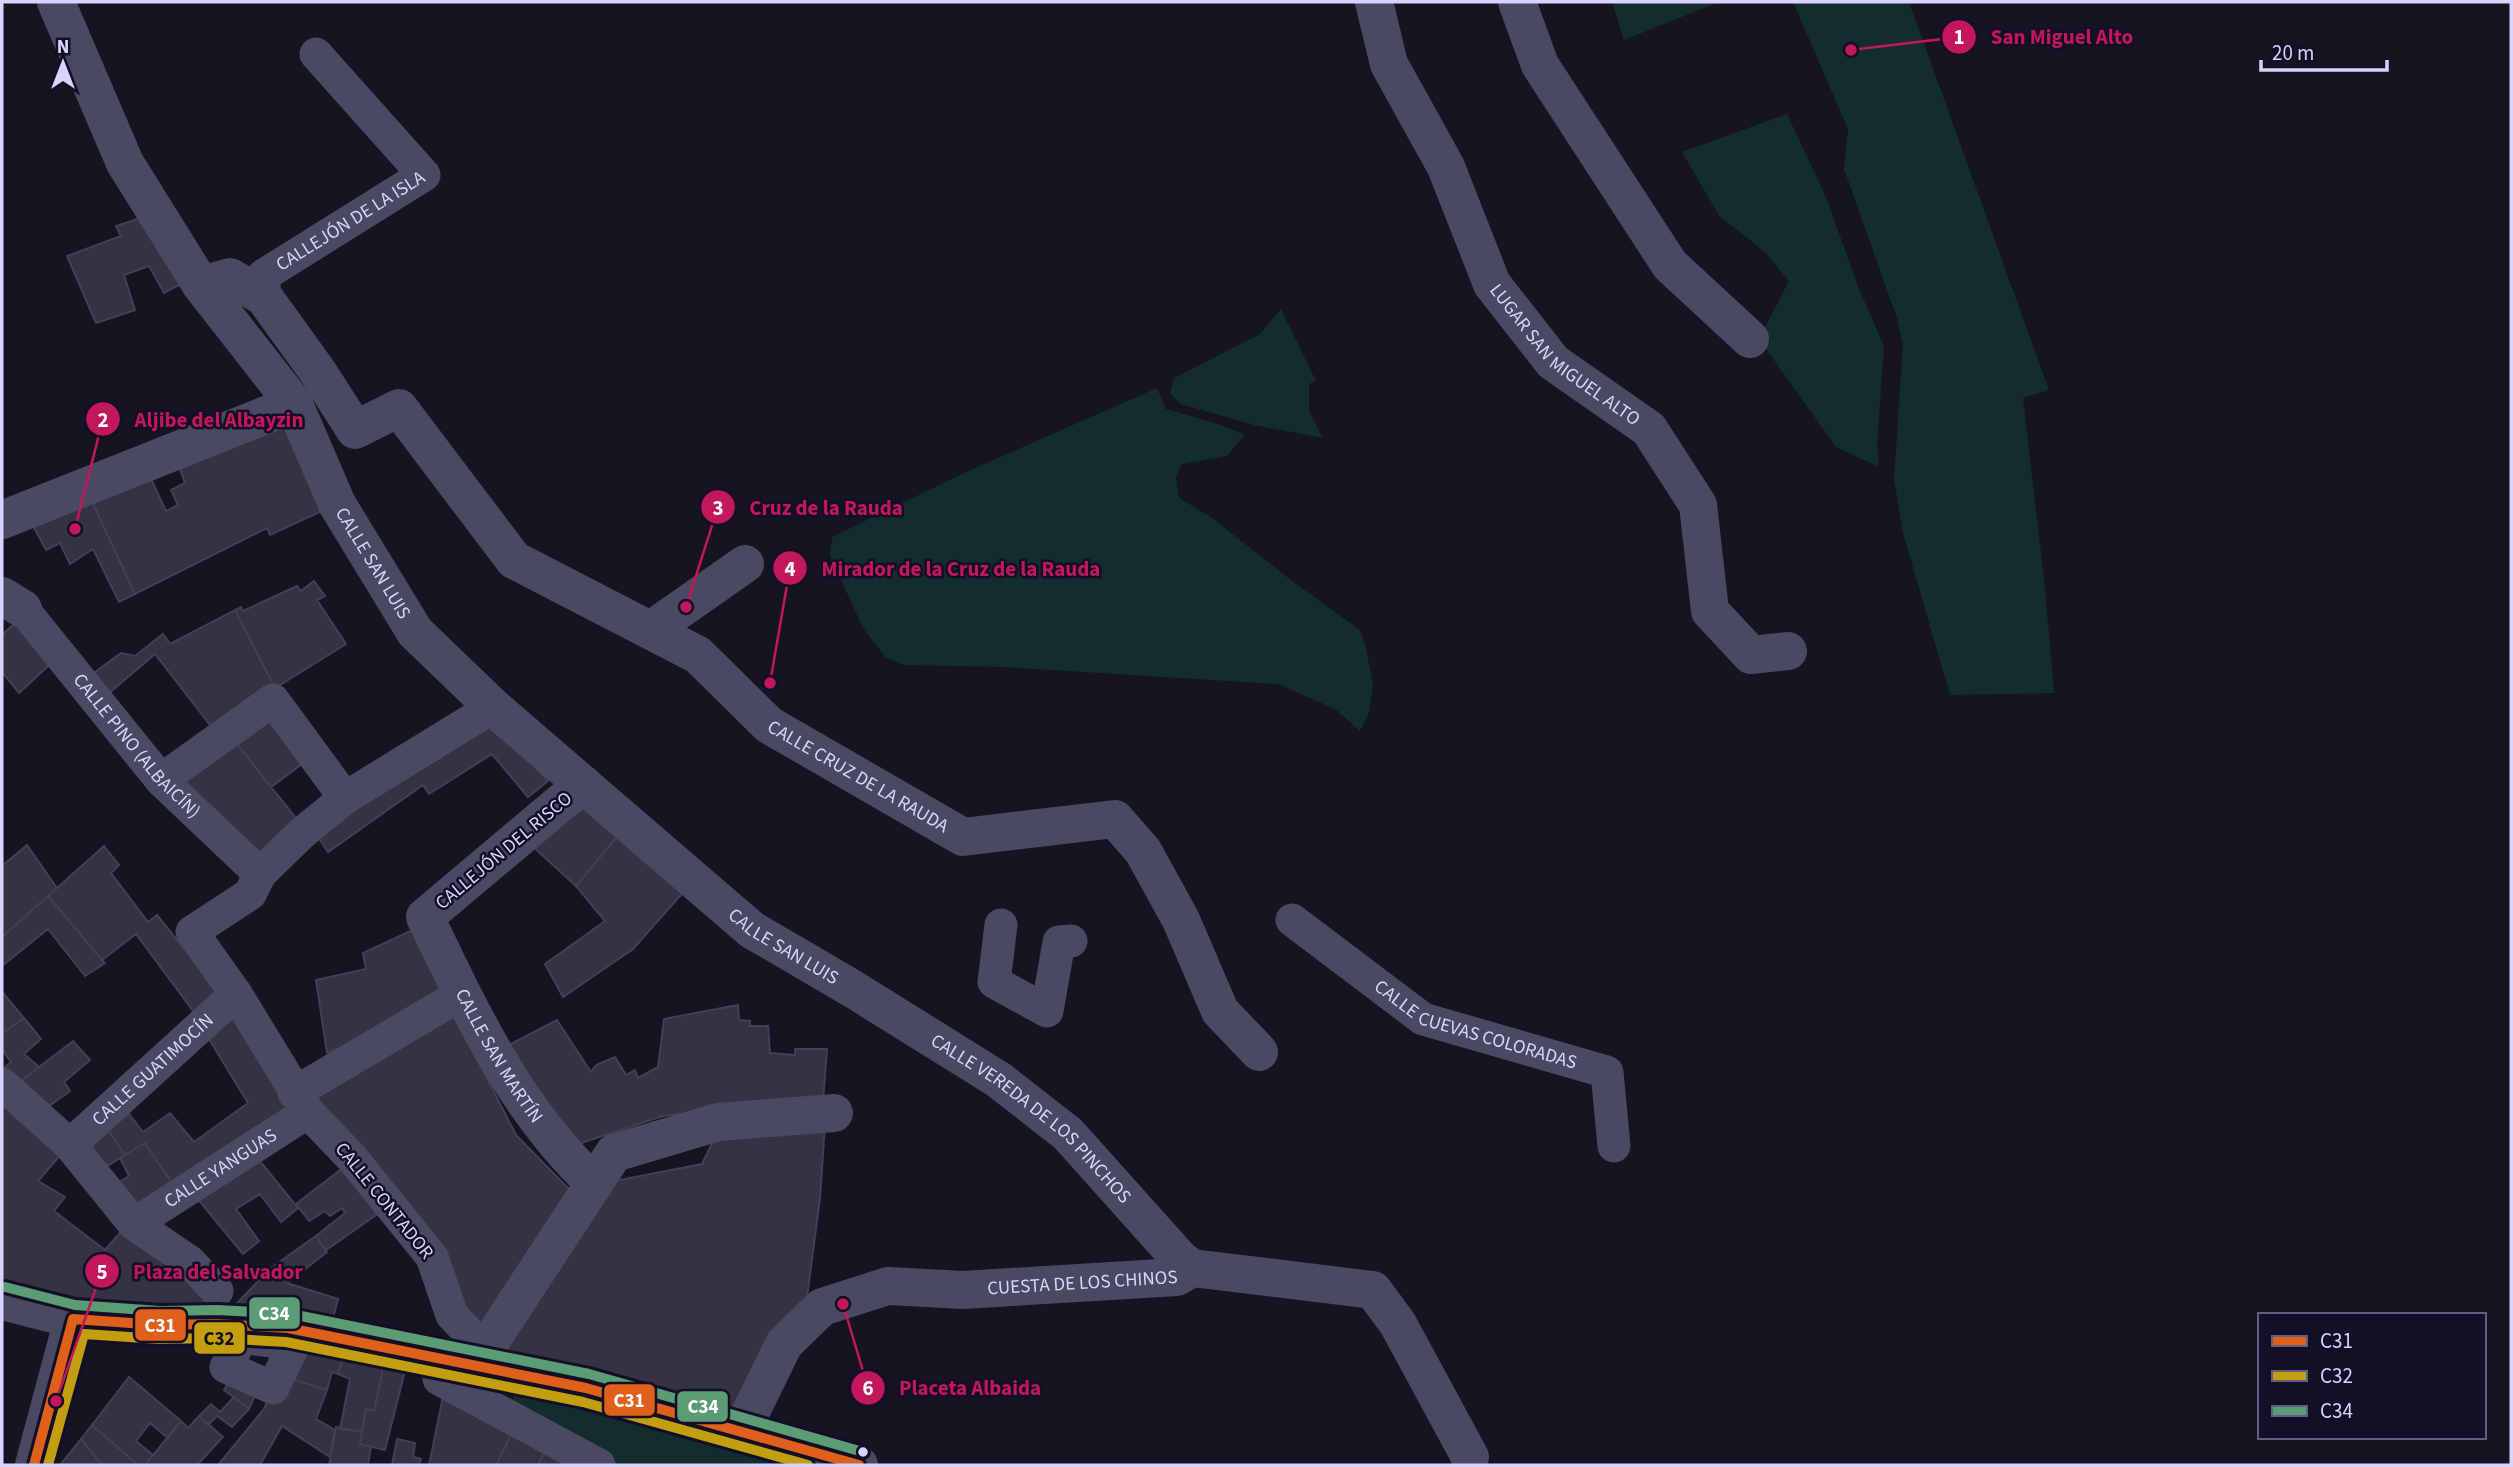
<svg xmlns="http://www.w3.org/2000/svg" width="2513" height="1467" font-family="'Source Sans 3',sans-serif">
<rect width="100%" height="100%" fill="#161421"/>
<path fill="#132c2d" d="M 1612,2 L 1719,2 L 1624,40 Z
M 1793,2 L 1909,2 L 2049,390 L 2023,398 L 2045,588 L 2054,693 L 1950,695 L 1903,533 L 1894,479 L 1903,345 L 1897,318 L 1844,169 L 1848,129 Z
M 1787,114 L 1826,197 L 1859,289 L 1884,346 L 1877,444 L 1879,467 L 1836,447 L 1759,339 L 1789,281 L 1765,252 L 1720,217 L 1682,152 Z
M 1281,309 L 1316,381 L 1309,384 L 1309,411 L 1323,438 L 1254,425 L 1181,404 L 1170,393 L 1174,378 L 1260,334 Z
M 1157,388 L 1166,409 L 1221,425 L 1245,435 L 1227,456 L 1182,464 L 1176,477 L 1179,498 L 1211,517 L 1292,581 L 1360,630 L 1366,648 L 1373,685 L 1369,713 L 1360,731 L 1335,709 L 1278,684 L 1005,667 L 903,665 L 885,657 L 863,628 L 830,556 L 832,537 L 966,472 Z
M 517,1386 L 799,1465 L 616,1465 L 510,1409 Z"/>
<path fill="#343243" stroke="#433f54" stroke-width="2" d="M 144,217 L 181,284 L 164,293 L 149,266 L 124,275 L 135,310 L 96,323 L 67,256 L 121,236 L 116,226 Z
M 292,413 L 335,505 L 270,535 L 267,528 L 135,594 L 88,493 L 147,470 L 166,511 L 178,505 L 171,490 L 185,483 L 176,459 Z
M 88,493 L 135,594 L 119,602 L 93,549 L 70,564 L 60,543 L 46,550 L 32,524 Z
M 314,581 L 325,596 L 317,600 L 346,644 L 275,688 L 235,610 L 241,607 L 243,611 L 297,586 L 301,591 Z
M 235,610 L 275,688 L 213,729 L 155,654 L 108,694 L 91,675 L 121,653 L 135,656 L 163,634 L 170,644 Z
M 22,616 L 58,657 L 19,693 L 2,672 L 2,635 Z
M 270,712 L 306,761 L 271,787 L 233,739 Z
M 489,719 L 548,781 L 528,797 L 492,754 L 429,794 L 423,785 L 328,852 L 312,828 Z
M 233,739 L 303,827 L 261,865 L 179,778 Z
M 581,800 L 621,832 L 576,886 L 529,843 Z
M 621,832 L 687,888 L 633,949 L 563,997 L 545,964 L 605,921 L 576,886 Z
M 27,845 L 57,888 L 2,937 L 2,866 Z
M 104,846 L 119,865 L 111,873 L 148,922 L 157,915 L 222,996 L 199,1019 L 136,934 L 102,960 L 48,896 Z
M 48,896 L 102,960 L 105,963 L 85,976 L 48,929 L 2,966 L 2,937 Z
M 421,926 L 451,991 L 382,1033 L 327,1053 L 316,980 L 366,969 L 363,953 Z
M 2,992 L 24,1018 L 2,1033 Z
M 738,1005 L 739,1020 L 750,1021 L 750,1026 L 768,1026 L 770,1053 L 795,1055 L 795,1049 L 827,1049 L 823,1102 L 748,1107 L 663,1116 L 575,1145 L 505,1047 L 557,1020 L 591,1072 L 596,1065 L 615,1057 L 626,1075 L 635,1070 L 638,1078 L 658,1067 L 664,1019 Z
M 228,1008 L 293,1111 L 174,1186 L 145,1143 L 125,1155 L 103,1122 L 122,1105 L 143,1132 L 170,1113 L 194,1142 L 248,1103 L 204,1031 Z
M 452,1010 L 516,1135 L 570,1190 L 480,1327 L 458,1309 L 307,1099 Z
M 24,1018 L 41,1039 L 24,1054 L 39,1067 L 13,1087 L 2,1070 L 11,1062 L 2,1050 L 2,1033 Z
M 73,1041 L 90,1060 L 64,1082 L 70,1091 L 41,1112 L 13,1087 Z
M 2,1097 L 62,1153 L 38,1181 L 65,1197 L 54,1211 L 105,1250 L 125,1227 L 215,1294 L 199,1319 L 177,1319 L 2,1287 Z
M 103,1122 L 125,1155 L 99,1171 L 78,1144 Z
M 825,1124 L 820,1198 L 807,1297 L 729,1417 L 495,1362 L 615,1181 L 702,1164 L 718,1131 Z
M 145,1143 L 174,1186 L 134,1215 L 110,1188 L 129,1176 L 120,1158 Z
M 255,1155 L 298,1208 L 281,1222 L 260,1194 L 236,1209 L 259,1241 L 243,1254 L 192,1192 Z
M 352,1161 L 386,1208 L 326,1250 L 316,1236 L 345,1213 L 342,1208 L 330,1216 L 325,1211 L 309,1221 L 296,1204 Z
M 316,1236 L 327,1252 L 287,1283 L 338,1299 L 331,1326 L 258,1311 L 237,1303 L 271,1268 Z
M 298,1335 L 347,1346 L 338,1374 L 332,1372 L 327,1390 L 279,1375 Z
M 347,1346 L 386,1355 L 374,1411 L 366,1409 L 362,1432 L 340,1429 L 350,1379 L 338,1374 Z
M 386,1355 L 408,1359 L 385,1450 L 360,1444 L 366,1409 L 374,1411 Z
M 235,1371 L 261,1382 L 249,1409 L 224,1390 Z
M 279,1375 L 327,1390 L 316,1419 L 335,1430 L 330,1457 L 282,1426 L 260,1465 L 218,1465 L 264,1409 Z
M 129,1377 L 181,1421 L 168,1438 L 150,1423 L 136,1441 L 153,1455 L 145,1465 L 138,1465 L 92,1425 Z
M 234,1397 L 249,1409 L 232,1427 L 217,1416 L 208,1425 L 199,1416 L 211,1404 L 220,1412 Z
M 443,1397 L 514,1429 L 496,1465 L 429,1465 Z
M 199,1416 L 223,1437 L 197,1465 L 145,1465 L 181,1421 L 188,1428 Z
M 92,1425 L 113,1443 L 138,1465 L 102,1465 L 81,1439 Z
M 336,1427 L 362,1432 L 360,1444 L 371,1447 L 368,1465 L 329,1465 Z
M 514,1429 L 548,1446 L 538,1465 L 496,1465 Z
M 81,1439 L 97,1459 L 102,1465 L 60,1465 Z
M 397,1439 L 415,1443 L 413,1457 L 421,1459 L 419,1465 L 392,1465 Z
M 548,1446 L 577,1465 L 538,1465 Z"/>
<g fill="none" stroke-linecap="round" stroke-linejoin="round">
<g stroke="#4a4962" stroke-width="33">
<path id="s1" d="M 264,297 L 264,275 L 424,175 L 316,54"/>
<path id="s2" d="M 23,609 L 161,780 L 260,874"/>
<path d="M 161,780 L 273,700 L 345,798"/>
<path id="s3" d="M 1292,920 L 1423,1019 L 1607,1072 L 1614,1146"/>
<path d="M 1001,925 L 994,982 L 1047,1011 L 1059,942 L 1071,941"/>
<path d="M 2,1084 L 70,1145 L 134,1224 L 190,1262 L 217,1291"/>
<path d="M 294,1093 L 462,994"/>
<path id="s4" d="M 70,1145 L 236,994"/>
<path id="s5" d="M 134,1224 L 308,1112"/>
<path d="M 216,1334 L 294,1344 L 273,1388 L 226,1367 L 236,1348 Z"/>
<path d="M 485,1350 L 452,1315 L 432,1257 L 352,1158 L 308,1112 L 236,994 L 192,932 L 250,894 L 260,874 L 302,833 L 345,798 L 493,707"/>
<path d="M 441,1370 L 439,1379 L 599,1465"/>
</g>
<g stroke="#4a4962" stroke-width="38">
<path id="s6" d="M 56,2 L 125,163 L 201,285 L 294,404 L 337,504 L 415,632 L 493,707 L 752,930 L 853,989 L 999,1080 L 1068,1134 L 1179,1258 L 1192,1268"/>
<path id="s7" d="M 1374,2 L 1389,64 L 1446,167 L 1492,284 L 1553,362 L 1649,429 L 1698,505 L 1710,611 L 1751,655 L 1788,651"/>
<path d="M 1517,2 L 1540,65 L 1670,265 L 1750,339"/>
<path id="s8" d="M 201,285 L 230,277 L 264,297 L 318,372 L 355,430 L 399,408 L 514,560 L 698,655 L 769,725 L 963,837 L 1115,819 L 1143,851 L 1181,920 L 1220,1011 L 1259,1052"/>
<path d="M 2,520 L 294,404"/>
<path d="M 2,596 L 23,609"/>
<path d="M 652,629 L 745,564"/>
<path id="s9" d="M 583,784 L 425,917 C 470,1011 516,1110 593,1182"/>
<path d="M 480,1367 L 485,1350 L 614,1153 L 718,1122 L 834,1113"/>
<path id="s10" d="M 741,1432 L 784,1344 L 822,1307 L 888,1286 L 963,1290 L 1177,1277 L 1192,1268 L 1373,1290 L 1398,1324 L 1470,1457"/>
<path d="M 34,1465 L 73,1319"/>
</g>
<path stroke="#4a4962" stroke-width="38" d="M 2,1301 L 73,1319 L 160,1325 L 216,1324 L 288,1328 L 586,1388 L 859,1465"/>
<g stroke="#130f26" stroke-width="16">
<path id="bus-1" d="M 34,1465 L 73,1319 L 160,1325 L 216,1324 L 288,1328 L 586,1388 L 859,1465"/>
</g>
<g stroke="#130f26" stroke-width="16">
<path id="bus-2" d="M 48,1465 L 84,1334 L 159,1339 L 216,1338 L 286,1342 L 583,1402 L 808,1465"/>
</g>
<g stroke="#130f26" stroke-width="16">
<path id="bus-3" d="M 5,1287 L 75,1305 L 160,1311 L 217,1310 L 291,1314 L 589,1374 L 863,1452"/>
</g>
<use href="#bus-1" stroke="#de601a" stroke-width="10"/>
<use href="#bus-2" stroke="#c39e11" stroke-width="10"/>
<use href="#bus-3" stroke="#5b9c75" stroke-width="10"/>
</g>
<circle fill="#d9d4ff" stroke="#130f26" stroke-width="2.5" cx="863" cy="1452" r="6"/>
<g text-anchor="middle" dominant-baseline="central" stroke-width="5" stroke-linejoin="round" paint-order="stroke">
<g font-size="19" fill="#d9d4ff" stroke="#130f26">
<text stroke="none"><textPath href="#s1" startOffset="124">CALLEJÓN DE LA ISLA</textPath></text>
<text stroke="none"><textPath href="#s7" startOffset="410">LUGAR SAN MIGUEL ALTO</textPath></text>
<text stroke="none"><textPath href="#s6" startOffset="648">CALLE SAN LUIS</textPath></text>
<text stroke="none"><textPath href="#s2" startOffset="178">CALLE PINO (ALBAICÍN)</textPath></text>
<text stroke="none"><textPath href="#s8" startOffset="880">CALLE CRUZ DE LA RAUDA</textPath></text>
<text transform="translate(504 851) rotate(-40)">CALLEJÓN DEL RISCO</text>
<text stroke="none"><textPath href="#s6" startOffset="1214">CALLE SAN LUIS</textPath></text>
<text stroke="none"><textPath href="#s3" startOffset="215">CALLE CUEVAS COLORADAS</textPath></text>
<text stroke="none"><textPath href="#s9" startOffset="364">CALLE SAN MARTÍN</textPath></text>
<text stroke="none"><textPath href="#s4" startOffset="112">CALLE GUATIMOCÍN</textPath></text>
<text stroke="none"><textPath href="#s6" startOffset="1517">CALLE VEREDA DE LOS PINCHOS</textPath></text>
<text stroke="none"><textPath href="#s5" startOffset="103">CALLE YANGUAS</textPath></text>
<text transform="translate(384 1201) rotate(51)">CALLE CONTADOR</text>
<text stroke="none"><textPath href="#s10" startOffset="415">CUESTA DE LOS CHINOS</textPath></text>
</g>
</g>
<path fill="none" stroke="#c2185b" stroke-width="2.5" d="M1851 50L1959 37M75 529L103 419M686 607L718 507M770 683L790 568M56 1401L102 1271M843 1304L868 1388"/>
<g fill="#c2185b" stroke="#130f26" stroke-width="2.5">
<circle cx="1851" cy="50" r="7"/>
<circle cx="75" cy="529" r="7"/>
<circle cx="686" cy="607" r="7"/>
<circle cx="770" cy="683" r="7"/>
<circle cx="56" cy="1401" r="7"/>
<circle cx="843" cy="1304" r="7"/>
<circle cx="1959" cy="37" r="18"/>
<circle cx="103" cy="419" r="18"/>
<circle cx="718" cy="507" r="18"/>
<circle cx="790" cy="568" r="18"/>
<circle cx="102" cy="1271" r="18"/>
<circle cx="868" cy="1388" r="18"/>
</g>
<g font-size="21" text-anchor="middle" font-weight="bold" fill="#fff">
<text x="1959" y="44">1</text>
<text x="103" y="427">2</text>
<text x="718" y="515">3</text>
<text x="790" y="576">4</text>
<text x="102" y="1279">5</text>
<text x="868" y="1395">6</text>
</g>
<g font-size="21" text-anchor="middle" font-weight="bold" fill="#c2185b" stroke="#130f26" stroke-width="5" stroke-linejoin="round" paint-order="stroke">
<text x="2062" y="44">San Miguel Alto</text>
<text x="219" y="427">Aljibe del Albayzin</text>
<text x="826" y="515">Cruz de la Rauda</text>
<text x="961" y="576">Mirador de la Cruz de la Rauda</text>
<text x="218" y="1279">Plaza del Salvador</text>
<text x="970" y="1395">Placeta Albaida</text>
</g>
<g stroke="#130f26" stroke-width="2.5">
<rect x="248" y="1296" width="53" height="34" rx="7" fill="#5b9c75"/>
<rect x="134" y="1308" width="53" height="34" rx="7" fill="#de601a"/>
<rect x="193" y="1321" width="53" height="34" rx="7" fill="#c39e11"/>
<rect x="603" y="1383" width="53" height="34" rx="7" fill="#de601a"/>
<rect x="676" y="1390" width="53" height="33" rx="7" fill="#5b9c75"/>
</g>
<g font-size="19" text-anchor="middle" font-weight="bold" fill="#fff">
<text x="274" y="1320">C34</text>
<text x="160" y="1332">C31</text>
<text x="629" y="1407">C31</text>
<text x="703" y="1413">C34</text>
</g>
<g font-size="19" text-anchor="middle" font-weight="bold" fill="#111">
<text x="219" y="1345">C32</text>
</g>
<rect width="2513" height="1467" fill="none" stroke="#d9d4ff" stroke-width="7"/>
<rect x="2258" y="1313" width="228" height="126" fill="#130f26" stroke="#625e7d" stroke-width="2"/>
<rect x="2272" y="1336" width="35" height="10" fill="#de601a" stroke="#625e7d" stroke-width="2"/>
<text x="2320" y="1348" font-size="21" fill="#d9d4ff">C31</text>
<rect x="2272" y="1371" width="35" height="10" fill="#c39e11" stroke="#625e7d" stroke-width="2"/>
<text x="2320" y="1383" font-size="21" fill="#d9d4ff">C32</text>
<rect x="2272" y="1406" width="35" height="10" fill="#5b9c75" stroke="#625e7d" stroke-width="2"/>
<text x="2320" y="1418" font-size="21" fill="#d9d4ff">C34</text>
<g transform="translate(63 63)" stroke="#130f26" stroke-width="5" paint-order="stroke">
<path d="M0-5L12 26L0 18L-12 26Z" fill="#d9d4ff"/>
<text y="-10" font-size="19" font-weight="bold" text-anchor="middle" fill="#d9d4ff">N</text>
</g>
<path d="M2261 60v10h126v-10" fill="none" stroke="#d9d4ff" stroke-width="3.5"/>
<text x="2272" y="60" font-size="21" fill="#d9d4ff" stroke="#130f26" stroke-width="5" paint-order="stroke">20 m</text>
</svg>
